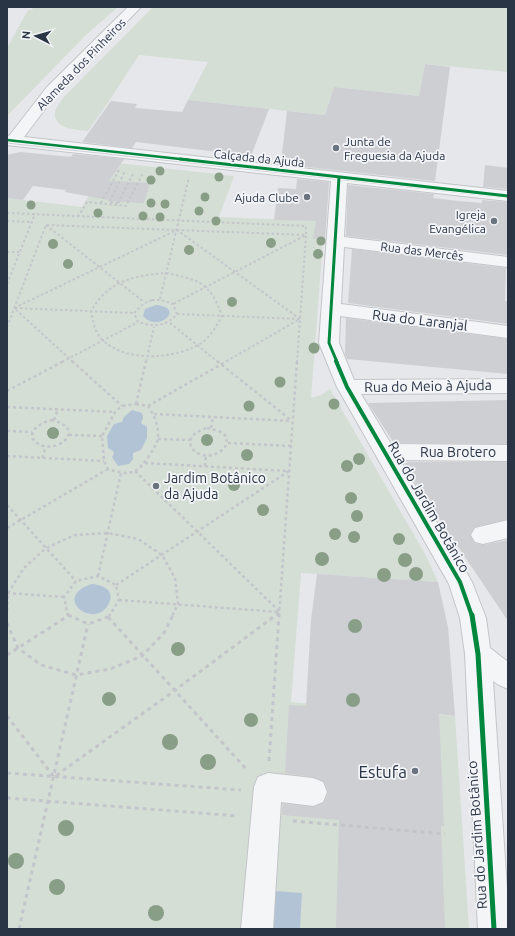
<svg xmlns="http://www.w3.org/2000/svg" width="515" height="936" font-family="Ubuntu,sans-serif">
<rect width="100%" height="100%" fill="#e5e7ea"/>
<path fill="#d5ded5" d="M 33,7 L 118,7 L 87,34 L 7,116 L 7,48 L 28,10 L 32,10 Z
M 153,7 L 508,7 L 508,72 L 425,64 L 419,96 L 334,87 L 325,115 L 188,100 L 208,62 L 139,55 L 109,101 L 88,131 C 76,130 49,128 56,109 C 58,105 61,101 63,98 Z
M 109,162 L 234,176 L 219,217 L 316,221 L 323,240 L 311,398 L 321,395 L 330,389 L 425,554 L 438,582 L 301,573 L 291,702 L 455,716 L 469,929 L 7,929 L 7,198 L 82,207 Z"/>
<path fill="#b2c3d6" d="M 156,305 C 186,307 159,334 143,316 L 145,309 Z
M 132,410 L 142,413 L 143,418 L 141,423 L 147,427 L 147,438 L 141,450 L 133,453 L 133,459 L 129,464 L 118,466 L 112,457 L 114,454 L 113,451 L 108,448 L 107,436 L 114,424 L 122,422 L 124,417 Z
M 92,584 C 103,585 115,590 109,603 C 95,632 50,597 92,584 Z
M 275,891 L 302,893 L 300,929 L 273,929 Z"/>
<path fill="#cdcfd3" d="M 425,64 L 450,67 L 435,181 L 298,166 L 298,164 L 281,162 L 287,111 L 325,115 L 334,87 L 419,96 Z
M 188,100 L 269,109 L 251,156 L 136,142 L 132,148 L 82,142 L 111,101 L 137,104 L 135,108 L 182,112 Z
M 20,152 L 71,157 L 73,154 L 124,159 L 109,181 L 150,183 L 144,203 L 119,202 L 65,192 L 66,190 L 33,186 L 23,200 L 7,198 L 7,155 Z
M 485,165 L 508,168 L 508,189 L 483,187 Z
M 297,179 L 329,182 L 325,240 L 313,239 L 316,221 L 274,220 L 278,188 L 296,189 Z
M 348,185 L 434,194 L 433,198 L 458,201 L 482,203 L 482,200 L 508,202 L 508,255 L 346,236 Z
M 352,249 L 506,268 L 505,301 L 508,301 L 508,324 L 348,303 Z
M 346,318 L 508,339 L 508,374 L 347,359 L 345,354 Z
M 508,400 L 508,444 L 394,443 L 368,403 Z
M 407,462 L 508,462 L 508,519 L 475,527 L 470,534 L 474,543 L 483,545 L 508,540 L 508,621 L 418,487 L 404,463 L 408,463 Z
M 317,574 L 438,582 L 448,627 L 455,716 L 439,714 L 444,826 L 441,826 L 445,929 L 336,929 L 339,820 L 282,815 L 283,804 L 314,807 L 324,803 L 328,793 L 324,781 L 313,777 L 285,773 L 289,705 L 306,706 L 311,620 Z"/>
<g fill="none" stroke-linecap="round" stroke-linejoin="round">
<g stroke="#c3c5c8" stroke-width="2">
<path id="minor" d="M 128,7 L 141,7 L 57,93 L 24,137 L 508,191 L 508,201 L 347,183 L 344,237 L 508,257 L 508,267 L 344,247 L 341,304 L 508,326 L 508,338 L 340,316 L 339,343 L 354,380 L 508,379 L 508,393 L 361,394 L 391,444 L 508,445 L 508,461 L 400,460 L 472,582 L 486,618 L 490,648 L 508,662 L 508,689 L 499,685 L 493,681 L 508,904 L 508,929 L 478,929 L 465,654 L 460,618 L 449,584 L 337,387 L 319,343 L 331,181 L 7,145 L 7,135 L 9,136 L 47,87 Z
M 508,520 L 508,538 L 483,544 L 475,542 L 471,535 L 475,528 Z
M 268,773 L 313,778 L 323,782 L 327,792 L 323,802 L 313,806 L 281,802 L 273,929 L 241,929 L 254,787 L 258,777 Z"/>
</g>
<path stroke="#c3c5ca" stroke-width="2" stroke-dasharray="2.5 2.5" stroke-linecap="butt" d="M 101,203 L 119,170
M 118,203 L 109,202 L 125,171
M 118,203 L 134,172
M 7,213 L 306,226 L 306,235 L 173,304
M 78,217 L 87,202 L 126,206 L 143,173
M 7,221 L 31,222
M 46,225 L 144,302
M 7,252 L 19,252
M 166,273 C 199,280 210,282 222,316 C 217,325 212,334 204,341 C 179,360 122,364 100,337 C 94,330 93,320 91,311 C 109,280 133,276 166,273 Z
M 7,284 L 35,214
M 160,299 L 189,177
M 152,300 L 161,300 L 173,304 L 177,314 C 165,327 154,327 138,322 L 134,313 L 143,304 Z
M 15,308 L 134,313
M 177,314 L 299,319
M 170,323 L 218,362
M 7,327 L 46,225 L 306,235 L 297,362
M 62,362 L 138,322
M 73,362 L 14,308 L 177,230 L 300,319 L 225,362
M 146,362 L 154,327"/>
<path stroke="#c3c5ca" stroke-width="2.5" stroke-dasharray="3 3" stroke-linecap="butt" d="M 72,361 L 122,406
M 217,361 L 292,421
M 7,391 L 64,361
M 136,404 L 148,406 C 154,414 159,427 158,438 C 157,446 143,467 135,471 C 127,475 117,472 108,469 L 104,461 L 102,436 L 115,412 L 122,406 Z
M 136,404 L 146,361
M 148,406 L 227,361
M 7,407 L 115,412
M 154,414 L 292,421
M 51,420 C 93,429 49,462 32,438 C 31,428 42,423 51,420 Z
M 54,420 L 58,409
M 207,428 L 219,431 L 226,436 C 227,442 227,446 222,450 C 201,468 171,438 207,428 Z
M 211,428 L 213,417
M 7,431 L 32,432
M 69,435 L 102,436
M 158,439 L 190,440
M 228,443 L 291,446
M 7,456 L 104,461
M 42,458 L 46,447
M 145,463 L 289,471
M 205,466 L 206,455
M 135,471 L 280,612 L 275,616
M 7,505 L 76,581
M 7,528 L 108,469
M 98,576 L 121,473
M 116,585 L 289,471
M 7,593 L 64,597
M 119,600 L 279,612
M 7,611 L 8,593 L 24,568 L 46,548 L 75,535 L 108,533 L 138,539 L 162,555 L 175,578 L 178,604 L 172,616
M 68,616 L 64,597 L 76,581 L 98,576 L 116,585 L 119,600 L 109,616
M 279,616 L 297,361"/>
<path stroke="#c3c5ca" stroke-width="3" stroke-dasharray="4 4" stroke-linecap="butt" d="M 68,615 L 88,624 L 108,617 L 109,615
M 108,617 L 248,771
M 7,623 L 18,648 L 41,665 L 76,675 L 110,669 L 142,656 L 164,633 L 173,615
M 7,655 L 68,616
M 7,716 L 54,777 L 174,691 L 276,615
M 269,761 L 279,615
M 7,773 L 241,790
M 7,798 L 238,816
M 293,821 L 445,834
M 19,929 L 88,624"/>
<use href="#minor" fill="#f4f5f7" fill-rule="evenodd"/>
<path stroke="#cdcfd2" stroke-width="1" d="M 7,143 L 508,198"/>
<g stroke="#f3f5f9" stroke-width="4">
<path id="cycleway-far3" d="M 7,140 L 189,160"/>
</g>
<g stroke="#f3f5f9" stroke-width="5">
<path id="cycleway-far2" d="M 180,159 L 508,196
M 337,362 L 329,343 L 339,177"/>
</g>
<g stroke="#f3f5f9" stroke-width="6">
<path id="cycleway-far1" d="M 336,361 L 347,387 L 460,582 L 472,616"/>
</g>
<g stroke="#f3f5f9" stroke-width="8">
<path id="cycleway" d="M 472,615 L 478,654 L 494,929"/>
</g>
<use href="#cycleway-far3" stroke="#00873e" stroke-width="2.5"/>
<use href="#cycleway-far2" stroke="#00873e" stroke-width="3"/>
<use href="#cycleway-far1" stroke="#00873e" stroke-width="4"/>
<use href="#cycleway" stroke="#00873e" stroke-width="5"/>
</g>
<g fill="#899e87">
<circle cx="160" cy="171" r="4.5"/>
<circle cx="219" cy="177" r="4.5"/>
<circle cx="151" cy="180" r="4.5"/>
<circle cx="205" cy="197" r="4.5"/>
<circle cx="151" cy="203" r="4.5"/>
<circle cx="165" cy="204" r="4.5"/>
<circle cx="31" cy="205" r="4.5"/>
<circle cx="199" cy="211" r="4.5"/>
<circle cx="98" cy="213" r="4.5"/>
<circle cx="143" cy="216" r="4.5"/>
<circle cx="160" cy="217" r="4.5"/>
<circle cx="216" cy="221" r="4.5"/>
<circle cx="321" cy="241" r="4.5"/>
<circle cx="271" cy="243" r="5"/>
<circle cx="53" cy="244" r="5"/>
<circle cx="189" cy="250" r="5"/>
<circle cx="318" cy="254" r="5"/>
<circle cx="68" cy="264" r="5"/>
<circle cx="232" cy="302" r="5"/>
<circle cx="314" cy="348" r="5.5"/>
<circle cx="280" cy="382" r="5.5"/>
<circle cx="334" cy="404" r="5.5"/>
<circle cx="249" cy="406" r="5.5"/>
<circle cx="53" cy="433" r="6"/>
<circle cx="207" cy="440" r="6"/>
<circle cx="247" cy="455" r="6"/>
<circle cx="359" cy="459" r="6"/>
<circle cx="347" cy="466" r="6"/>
<circle cx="234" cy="485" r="6"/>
<circle cx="351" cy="498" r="6"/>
<circle cx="263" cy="510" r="6"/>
<circle cx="357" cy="516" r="6"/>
<circle cx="335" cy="534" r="6"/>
<circle cx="354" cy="537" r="6"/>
<circle cx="399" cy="539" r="6"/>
<circle cx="322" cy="559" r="7"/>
<circle cx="405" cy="560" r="7"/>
<circle cx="416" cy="574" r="7"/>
<circle cx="384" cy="575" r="7"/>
<circle cx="355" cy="626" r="7"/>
<circle cx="178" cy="649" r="7"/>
<circle cx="109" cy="699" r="7"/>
<circle cx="353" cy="700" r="7"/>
<circle cx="251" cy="720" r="7"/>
<circle cx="170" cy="742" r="8"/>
<circle cx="208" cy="762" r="8"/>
<circle cx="66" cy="828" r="8"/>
<circle cx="16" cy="861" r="8"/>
<circle cx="57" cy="887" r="8"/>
<circle cx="156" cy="913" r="8"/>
</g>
<g fill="#6b737f" stroke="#f3f5f9" stroke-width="1.5">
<circle cx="336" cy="148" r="4"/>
<circle cx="307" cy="197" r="4"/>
<circle cx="494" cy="221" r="4"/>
<circle cx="156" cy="486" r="4"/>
<circle cx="415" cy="771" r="4"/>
</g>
<g text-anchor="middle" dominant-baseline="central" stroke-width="3.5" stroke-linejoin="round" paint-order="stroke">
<g font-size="12" fill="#293445" stroke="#f3f5f9">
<text transform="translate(81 64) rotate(-46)">Alameda dos Pinheiros</text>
<text transform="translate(259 158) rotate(6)">Calçada da Ajuda</text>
<text transform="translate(422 251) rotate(7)">Rua das Mercês</text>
</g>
<g font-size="12" fill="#293445" stroke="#f3f5f9" text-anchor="end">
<text x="344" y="141" text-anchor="start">Junta de<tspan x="344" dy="14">Freguesia da Ajuda</tspan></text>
<text x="299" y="197">Ajuda Clube</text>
<text x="486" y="214">Igreja<tspan x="486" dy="14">Evangélica</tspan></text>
</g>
<g font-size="14" fill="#293445" stroke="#f3f5f9">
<text transform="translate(420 320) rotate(7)">Rua do Laranjal</text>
<text transform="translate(428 386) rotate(-1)">Rua do Meio à Ajuda</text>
<text x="458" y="452">Rua Brotero</text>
<text transform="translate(429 507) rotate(60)">Rua do Jardim Botânico</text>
<text transform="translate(477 835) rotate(-94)">Rua do Jardim Botânico</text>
</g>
<g font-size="14" fill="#293445" stroke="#f3f5f9" text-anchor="start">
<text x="164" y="478">Jardim Botânico<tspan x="164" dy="16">da Ajuda</tspan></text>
</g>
<g font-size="17" fill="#293445" stroke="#f3f5f9" text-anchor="end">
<text x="407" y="771">Estufa</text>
</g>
</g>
<rect width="515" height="936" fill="none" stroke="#293445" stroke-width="16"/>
<g transform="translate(36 36) rotate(276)" stroke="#f3f5f9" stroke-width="3" paint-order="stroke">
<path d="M0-3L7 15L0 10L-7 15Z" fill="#293445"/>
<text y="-6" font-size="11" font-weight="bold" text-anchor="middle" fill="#293445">N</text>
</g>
</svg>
